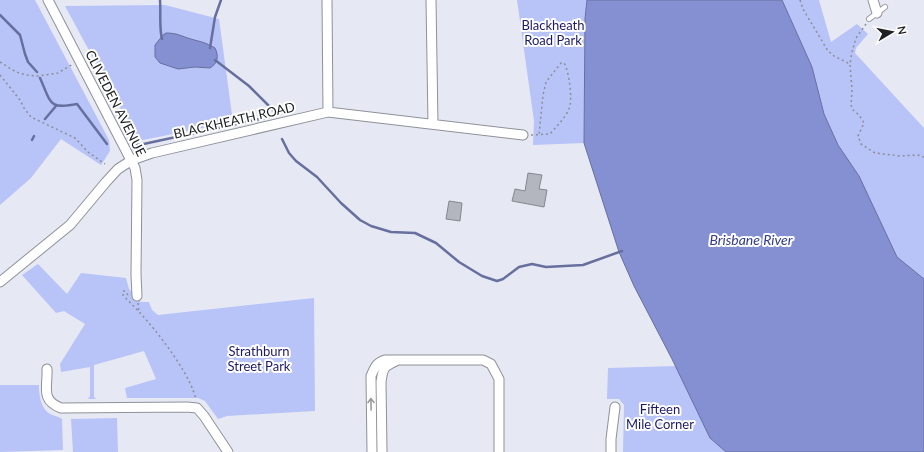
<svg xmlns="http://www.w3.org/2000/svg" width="924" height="452" font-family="Lato,sans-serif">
<rect width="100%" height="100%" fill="#e6e9f3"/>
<path fill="#b8c3f8" d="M 0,0 L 35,0 L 109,140 L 110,151 L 101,165 L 61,139 L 31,178 L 0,205 Z
M 517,0 L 587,0 L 585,19 L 584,143 L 533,145 L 534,121 Z
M 782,0 L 819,0 L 831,42 L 857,24 L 868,34 L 856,48 L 855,53 L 924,128 L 924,279 L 897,257 L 859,176 L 838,145 L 824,114 L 812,67 Z
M 165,5 L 219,19 L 233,122 L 138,141 L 65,6 Z
M 38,264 L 67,294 L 81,273 L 126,278 L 129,289 L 141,302 L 149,302 L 152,310 L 158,315 L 314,298 L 315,411 L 227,416 L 218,419 L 205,401 L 198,398 L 127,398 L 125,388 L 156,379 L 144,351 L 94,365 L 94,397 L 96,399 L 88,399 L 90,396 L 90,367 L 61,372 L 60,364 L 85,324 L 64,311 L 56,313 L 22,275 Z
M 676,366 L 710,438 L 726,452 L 623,452 L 624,405 L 619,399 L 607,399 L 608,368 Z
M 0,385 L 39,385 C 39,394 40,408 50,414 C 54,416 58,416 62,419 L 63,450 L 0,452 Z
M 117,418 L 118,452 L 73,452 L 71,419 Z"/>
<path fill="#8490d2" stroke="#666f9e" d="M 587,0 L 782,0 L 812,67 L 824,114 L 838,145 L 859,176 L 897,257 L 924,279 L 924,452 L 726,452 L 710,438 L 672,359 L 634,286 L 619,252 L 584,143 L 585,19 Z
M 166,33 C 177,33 181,36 191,39 C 201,42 205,42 215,48 C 219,56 218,63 210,68 L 195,67 L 178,69 L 160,63 L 155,57 L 155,45 L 163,35 Z"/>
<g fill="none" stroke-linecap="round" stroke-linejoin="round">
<path stroke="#666f9e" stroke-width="2.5" d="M 160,0 C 161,12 159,28 162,39
M 0,15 L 20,35 L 25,54 L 28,62 L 37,72
M 210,48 L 215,17 L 221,0
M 40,78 C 51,102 48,110 77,104 L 107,144
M 45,119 L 56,106
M 127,130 L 137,144 L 139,145 L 278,115 L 249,86 L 215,60
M 282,139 L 289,153 L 296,161 L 317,177 L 341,203 L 360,220 L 371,226 L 391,232 L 415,233 L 436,243 L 459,262 L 482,276 L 497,281 L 503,279 L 519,267 L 532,264 L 546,267 L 583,265 L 622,251
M 32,140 L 34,136"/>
</g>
<path fill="#b3b5bf" stroke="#858790" d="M 528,173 L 542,175 L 539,189 L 547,190 L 544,207 L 512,201 L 515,189 L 525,191 Z
M 449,201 L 462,203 L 460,221 L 446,219 Z"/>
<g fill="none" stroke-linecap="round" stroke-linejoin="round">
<g stroke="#8f919a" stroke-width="6">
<path id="service" d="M 869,19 L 885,7"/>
</g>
<g stroke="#8f919a" stroke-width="11">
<path id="minor" d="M 48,0 L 135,168 L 137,180 L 136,275 L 137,296
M 327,0 L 328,112
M 431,0 L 433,124
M 873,0 L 877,13
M 0,282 L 70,225 L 106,182 L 118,169 L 132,160 L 152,153 L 328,112 L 523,135
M 47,369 C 48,387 40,400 61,408 L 187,407 L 197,408 L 204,416 L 228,452
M 372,452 L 371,376 C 375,367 376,363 385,360 L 483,360 L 491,364 L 499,379 L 499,452
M 382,452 L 381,382 C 383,368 383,367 396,361
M 611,452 L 611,439 L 615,407"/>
</g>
<path stroke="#8c8e95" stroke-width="1.5" stroke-dasharray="2 3" stroke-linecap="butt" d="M 800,0 L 803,9 L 828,51 L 834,56 L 850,64
M 866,24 L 856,38 L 852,52 L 850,64 L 852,90 L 851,105 L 853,110 L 859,115 L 864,123 L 858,136 L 861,144 L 875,153 L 900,156 L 918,155 L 924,157
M 0,62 L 16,72 L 26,75 L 38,76 L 58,73 L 73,64
M 0,75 L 20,100 L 24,108 L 31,117 L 75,138 L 88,152 L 105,164
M 531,135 L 550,134 C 557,126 565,118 569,109 C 573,101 569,70 564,63 L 561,63 L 546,82 L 543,95 L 539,135
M 128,295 L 125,291 L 123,291 L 123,295 C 131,304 140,312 148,322 C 163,339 192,378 196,400
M 138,303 L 139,313"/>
<use href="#service" stroke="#fff" stroke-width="4.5"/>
<use href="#minor" stroke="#fff" stroke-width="9"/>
</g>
<defs><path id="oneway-shaft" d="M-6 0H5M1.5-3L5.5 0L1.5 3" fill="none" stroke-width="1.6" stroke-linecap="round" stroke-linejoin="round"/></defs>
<use stroke="#9b9b9c" href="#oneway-shaft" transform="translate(371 404) rotate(-91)"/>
<g text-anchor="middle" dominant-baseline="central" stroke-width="4" stroke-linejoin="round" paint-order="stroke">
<g font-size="13" fill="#1c1a67" stroke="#fff">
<text x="553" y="25">Blackheath<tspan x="553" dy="15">Road Park</tspan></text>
<text x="259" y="351">Strathburn<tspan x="259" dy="15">Street Park</tspan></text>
<text x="660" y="409">Fifteen<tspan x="660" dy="15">Mile Corner</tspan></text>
</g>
<g font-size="13" fill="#202124" stroke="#fff">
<text transform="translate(116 103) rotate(63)">CLIVEDEN AVENUE</text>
<text transform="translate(234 120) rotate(-13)">BLACKHEATH ROAD</text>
</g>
<g font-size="14" font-style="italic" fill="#343b89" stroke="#fff">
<text x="751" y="239">Brisbane River</text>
</g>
</g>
<g transform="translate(892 32) rotate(80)" stroke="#ffffff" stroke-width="3" paint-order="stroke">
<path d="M0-3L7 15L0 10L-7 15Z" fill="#202124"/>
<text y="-6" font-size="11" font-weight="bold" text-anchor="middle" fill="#202124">N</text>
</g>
</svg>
